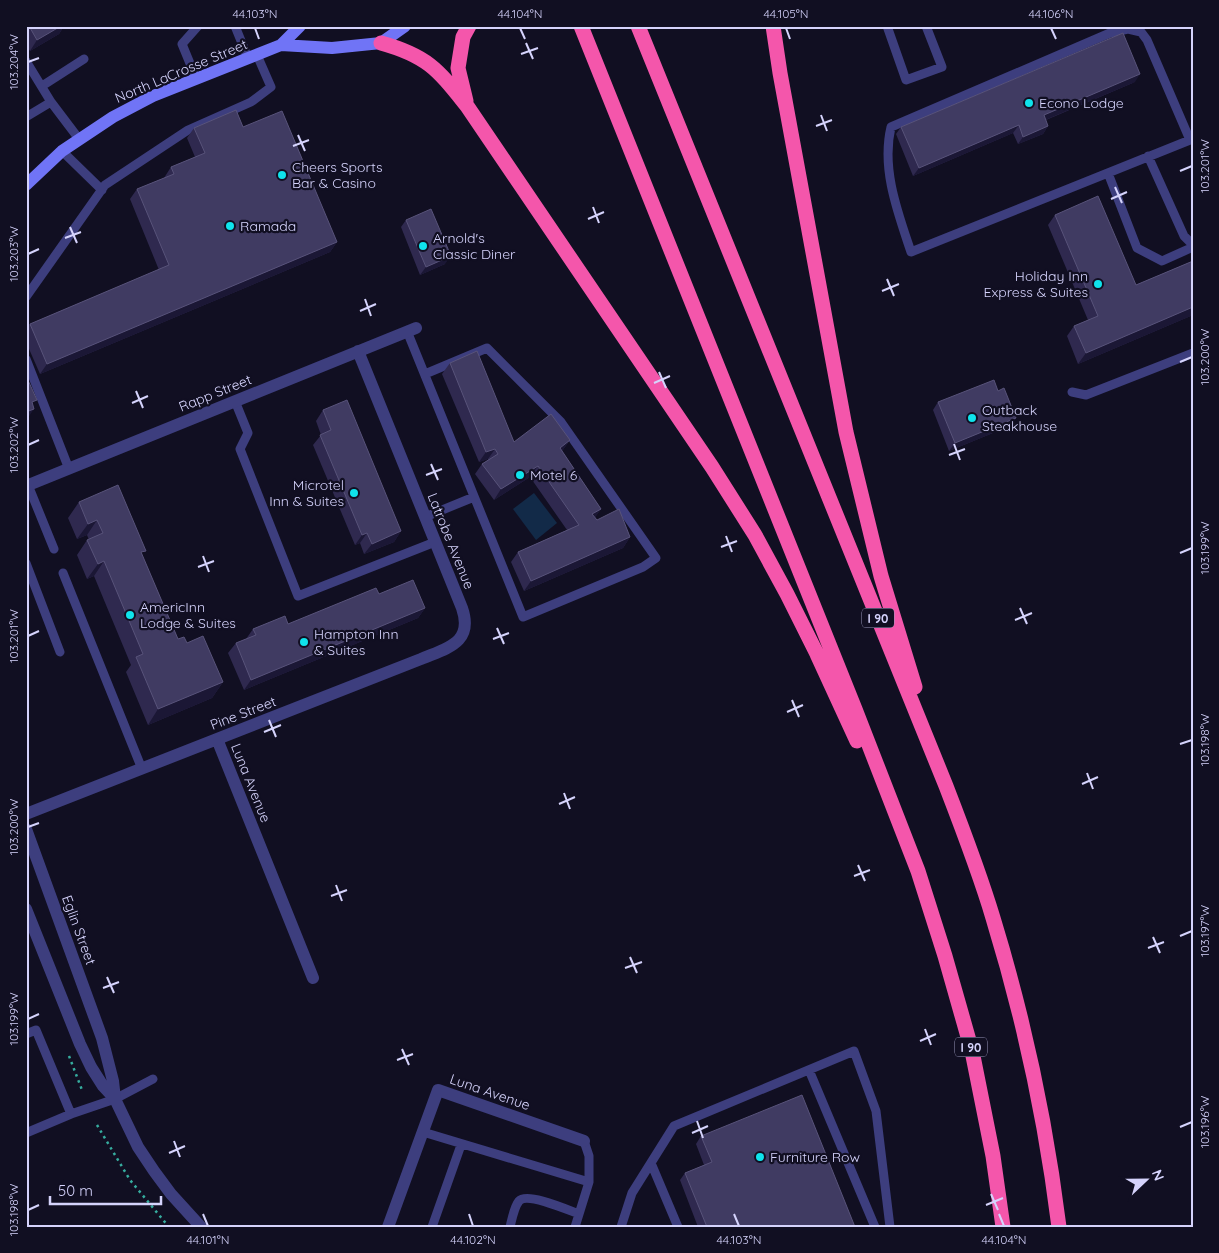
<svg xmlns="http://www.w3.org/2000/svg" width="1219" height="1253" font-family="Quicksand,sans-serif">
<rect width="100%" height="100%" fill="#110f22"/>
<path fill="#122a48" d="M 534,493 L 557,523 L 536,540 L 513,509 Z"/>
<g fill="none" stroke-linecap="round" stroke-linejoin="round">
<path stroke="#36ad9f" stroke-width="2.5" stroke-dasharray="2.5 4" stroke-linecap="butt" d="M 69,1056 L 82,1090
M 97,1125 L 130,1180 L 169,1227"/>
<path stroke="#3d3e7e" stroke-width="9" d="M 235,26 L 248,58
M 887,26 L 906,80 L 942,67 L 926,26
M 26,61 L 51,102
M 196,78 L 182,44 L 198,26
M 42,86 L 84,59
M 26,117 L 51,102 L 79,139
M 1190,140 L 1147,40 L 1141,32 L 1128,29 L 1110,33 L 891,127 C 881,169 898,213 911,252 L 1190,140 L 1193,138
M 62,151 L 102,190
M 1148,156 L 1184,236 L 1193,245
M 1108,173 L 1137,248 L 1162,261 L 1193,247
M 26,297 L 105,185 L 188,130 L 251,102 L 271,87 L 257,55
M 407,331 L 523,617 L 643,567 L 656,558 L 561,422 L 487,348 L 425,374
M 26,359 L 69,469
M 1072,392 L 1086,395 L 1193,353
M 235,401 L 248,433 L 240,449 L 298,596 L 435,542
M 28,485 L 54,549
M 425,517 L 474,497
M 26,563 L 60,652
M 63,573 L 142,769
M 26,1034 L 36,1030 L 71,1114
M 809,1070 L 875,1227
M 423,1132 L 589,1182 L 575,1227
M 26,1133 L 71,1114 L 115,1099 L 153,1079
M 584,1141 L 589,1156 L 589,1182
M 651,1163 L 678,1227
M 432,1227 L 461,1145
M 510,1227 C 512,1219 514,1207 519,1201 C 527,1192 568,1210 579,1214
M 621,1227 L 632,1193 L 674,1126 L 854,1051 L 876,1111 L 890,1227"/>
<path stroke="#3d3e7e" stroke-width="12" d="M 26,486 L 416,328
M 217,739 L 313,978
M 26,814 L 421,659 C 447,648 474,643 462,608 L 358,351
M 388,1227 L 438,1090 L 584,1141"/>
<path stroke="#3d3e7e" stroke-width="12" d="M 26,829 L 102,1038 L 113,1081 L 115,1099
M 26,909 L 80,1044 L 91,1067 L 103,1086 L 115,1099 L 138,1147 L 154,1171 L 171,1194 L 201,1227"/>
<path stroke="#7074f6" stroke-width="12" d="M 281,45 L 332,48 L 381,43 L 405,26
M 26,185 L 62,151 L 113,117 L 153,96 L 281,45 L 300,26"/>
<path stroke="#f456ab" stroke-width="15" d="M 581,26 L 855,709 L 918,871 L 945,956 L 972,1051 L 993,1156 L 1003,1227
M 638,26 L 946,786 C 963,830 980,874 993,918 C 1024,1019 1046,1122 1059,1227
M 773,26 L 780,73 L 846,432 L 881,576 L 915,687
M 381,43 C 428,56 438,70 467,106 L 712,467 L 755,535 L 787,594 L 817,654 L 857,741
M 466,101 L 458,68 L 463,37 L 469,26"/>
</g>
<path fill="#2f294f" d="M 26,26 L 64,26 L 59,34 L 30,51 L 26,45 Z
M 1135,82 L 1046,120 L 1048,126 L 1043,134 L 1018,144 L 1013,133 L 913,176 L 896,134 L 901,127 Z
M 243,127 L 337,242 L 330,252 L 40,374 L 26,342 L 26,329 L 30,324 L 159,270 L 130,199 L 137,189 L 164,178 L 171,167 L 195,157 L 187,138 L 194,128 Z
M 1055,215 L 1136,285 L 1193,261 L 1193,315 L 1078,364 L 1067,336 L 1074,326 L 1088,320 L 1048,225 Z
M 406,220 L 445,264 L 420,275 L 401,227 Z
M 450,363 L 514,442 L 570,440 L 562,451 L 601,509 L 595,517 L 597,520 L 630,537 L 623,548 L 524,591 L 511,562 L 518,552 L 567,530 L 530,477 L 494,500 L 475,474 L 482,464 L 488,460 L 488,459 L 479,462 L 442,374 Z
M 998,391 L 1016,418 L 1010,426 L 949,451 L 933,410 L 938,402 Z
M 323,410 L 401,531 L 394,542 L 364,554 L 360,543 L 355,545 L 313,445 L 321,435 L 316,421 Z
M 79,502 L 142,556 L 178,639 L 187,643 L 223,682 L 212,698 L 148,725 L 126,672 L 131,665 L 94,576 L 87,579 L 77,555 L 87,540 L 89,540 L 87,535 L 77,539 L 68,518 Z
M 379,594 L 425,608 L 418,618 L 244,690 L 228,653 L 236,643 L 246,639 L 253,629 L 288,624 Z
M 701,1136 L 855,1227 L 698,1227 L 680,1180 L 685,1173 L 704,1165 L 696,1144 Z"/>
<path fill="#1b1735" d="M 61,26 L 64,26 L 59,34 L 30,51 L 37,40 Z
M 1140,74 L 1135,82 L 1038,123 L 1044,115 Z
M 1019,125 L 1013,133 L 913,176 L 919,168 Z
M 1048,126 L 1043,134 L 1018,144 L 1023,137 Z
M 337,242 L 330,252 L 40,374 L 47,364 Z
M 451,256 L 445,264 L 420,275 L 426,267 Z
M 1193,307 L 1193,315 L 1078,364 L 1086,353 Z
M 34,409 L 27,419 L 26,419 L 26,412 Z
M 1016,418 L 1010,426 L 949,451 L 955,443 Z
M 570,440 L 563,450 L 552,459 L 560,448 Z
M 495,449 L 488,459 L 479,462 L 486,452 Z
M 538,466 L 530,477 L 494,500 L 501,489 Z
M 601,509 L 594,519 L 592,514 Z
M 97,520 L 87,535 L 77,539 L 88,524 Z
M 401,531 L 394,542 L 364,554 L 372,544 Z
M 367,533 L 360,543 L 355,545 L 362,535 Z
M 630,537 L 623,548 L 524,591 L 531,581 Z
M 104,561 L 94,576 L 87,579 L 98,564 Z
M 425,608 L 418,618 L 244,690 L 251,680 Z
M 223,682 L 212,698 L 148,725 L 158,709 Z"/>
<path fill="#403b62" stroke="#58537a" d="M 29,26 L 61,26 L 37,40 Z
M 1123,33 L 1140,74 L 1044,115 L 1048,126 L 1023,137 L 1019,125 L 919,168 L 901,127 Z
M 236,110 L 243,127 L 282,111 L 337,242 L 47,364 L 30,324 L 169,265 L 137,189 L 174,174 L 171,167 L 205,153 L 194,128 Z
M 1098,196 L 1136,285 L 1193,261 L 1193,307 L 1086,353 L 1074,326 L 1098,316 L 1055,215 Z
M 431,209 L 451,256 L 426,267 L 406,220 Z
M 477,351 L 514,442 L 551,414 L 570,440 L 560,448 L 601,509 L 592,514 L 597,520 L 619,509 L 630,537 L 531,581 L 518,552 L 579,525 L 538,466 L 501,489 L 482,464 L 498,454 L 495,449 L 486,452 L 450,363 Z
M 26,378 L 27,378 L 37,400 L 32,402 L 34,409 L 26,412 Z
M 994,380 L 998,391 L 1004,388 L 1016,418 L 955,443 L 938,402 Z
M 347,400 L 401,531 L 372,544 L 367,533 L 362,535 L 320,435 L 331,430 L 323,410 Z
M 118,485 L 146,551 L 141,552 L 178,639 L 184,637 L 187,643 L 203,636 L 223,682 L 158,709 L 136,657 L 143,654 L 104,561 L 98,564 L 87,540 L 103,533 L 97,520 L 88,524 L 79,502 Z
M 413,580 L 425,608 L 251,680 L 236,643 L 256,635 L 253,629 L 285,616 L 288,624 L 376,588 L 379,594 Z
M 802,1095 L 855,1227 L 707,1227 L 685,1173 L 712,1162 L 701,1136 Z"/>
<path fill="none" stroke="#d5d3fc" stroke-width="2" d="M 255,28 L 259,39M 520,28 L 525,39M 786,28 L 790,39M 1051,28 L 1056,39M 526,43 L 533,59M 521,54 L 538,48M 28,62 L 39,58M 821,115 L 827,131M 816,126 L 832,120M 298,135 L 305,151M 293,146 L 309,140M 1180,171 L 1192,166M 1115,187 L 1122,203M 1111,199 L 1127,192M 593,207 L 599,223M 588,219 L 604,212M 70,227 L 77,243M 65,238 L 81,232M 28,254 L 39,249M 887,279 L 894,296M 882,291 L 899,284M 365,299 L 371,316M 360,311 L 376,304M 1180,362 L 1192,357M 659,372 L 666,388M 654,383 L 670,376M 136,391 L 143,408M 132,403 L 148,396M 954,444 L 960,460M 28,445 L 39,440M 949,455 L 965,449M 431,464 L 438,480M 426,475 L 442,469M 726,536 L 732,552M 721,547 L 737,541M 1180,553 L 1192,548M 203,556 L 209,572M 198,567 L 214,561M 1020,608 L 1027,624M 1015,620 L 1032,613M 497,628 L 504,644M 28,636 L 39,631M 493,639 L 509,633M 792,700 L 799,717M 787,712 L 803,705M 269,720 L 276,737M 264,732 L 281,725M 1180,744 L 1192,740M 1087,773 L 1093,789M 1082,784 L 1098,777M 564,793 L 570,809M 559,804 L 575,797M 28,827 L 39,823M 858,865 L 865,881M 854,876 L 870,870M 336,885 L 342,901M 331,896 L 347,890M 1180,936 L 1192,931M 1153,937 L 1160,953M 1148,948 L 1164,942M 630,957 L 637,973M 625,968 L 642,962M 107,977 L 114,993M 103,988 L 119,982M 28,1019 L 39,1014M 925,1029 L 931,1045M 920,1041 L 936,1034M 402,1049 L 409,1065M 397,1060 L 413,1054M 697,1121 L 703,1138M 1180,1127 L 1192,1122M 692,1133 L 708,1126M 174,1141 L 180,1157M 169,1153 L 185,1146M 991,1194 L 998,1210M 986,1205 L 1003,1198M 28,1210 L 39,1205M 203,1214 L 208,1226M 469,1214 L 473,1226M 734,1214 L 739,1226M 999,1214 L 1004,1226"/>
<g fill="#0fe3ec" stroke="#110f22" stroke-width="2">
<circle cx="1029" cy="103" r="5"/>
<circle cx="282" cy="175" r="5"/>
<circle cx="230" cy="226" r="5"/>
<circle cx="423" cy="246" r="5"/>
<circle cx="1098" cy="284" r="5"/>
<circle cx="972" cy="418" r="5"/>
<circle cx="520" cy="475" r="5"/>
<circle cx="354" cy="493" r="5"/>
<circle cx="130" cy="615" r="5"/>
<circle cx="304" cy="642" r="5"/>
<circle cx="760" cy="1157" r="5"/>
</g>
<g text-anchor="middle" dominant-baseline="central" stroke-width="4.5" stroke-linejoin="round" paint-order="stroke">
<g fill="#110f22" stroke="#9a98bb" stroke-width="1">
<rect x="862" y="608.5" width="32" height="19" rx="4"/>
<rect x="955" y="1037.5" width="32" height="19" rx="4"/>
</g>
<g font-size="12" font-weight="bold" fill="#d5d3fc">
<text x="878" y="618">I 90</text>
<text x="971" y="1047">I 90</text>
</g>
<g font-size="14" fill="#d5d3fc" stroke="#110f22">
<text transform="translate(181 71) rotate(-23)">North LaCrosse Street</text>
<text transform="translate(215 393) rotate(-22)">Rapp Street</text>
<text transform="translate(451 541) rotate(68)">Latrobe Avenue</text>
<text transform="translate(243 713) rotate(-21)">Pine Street</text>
<text transform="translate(251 783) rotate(68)">Luna Avenue</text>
<text transform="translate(79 930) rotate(70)">Eglin Street</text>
<text transform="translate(490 1092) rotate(19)">Luna Avenue</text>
</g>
<g font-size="14" fill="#d5d3fc" stroke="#110f22" text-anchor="start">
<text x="1039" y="103">Econo Lodge</text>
<text x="292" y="167">Cheers Sports<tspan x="292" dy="16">Bar &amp; Casino</tspan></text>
<text x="240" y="226">Ramada</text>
<text x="433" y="238">Arnold's<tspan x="433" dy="16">Classic Diner</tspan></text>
<text x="1088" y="276" text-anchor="end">Holiday Inn<tspan x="1088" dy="16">Express &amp; Suites</tspan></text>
<text x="982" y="410">Outback<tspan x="982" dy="16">Steakhouse</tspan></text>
<text x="530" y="475">Motel 6</text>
<text x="344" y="485" text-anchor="end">Microtel<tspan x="344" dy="16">Inn &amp; Suites</tspan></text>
<text x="140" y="607">AmericInn<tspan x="140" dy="16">Lodge &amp; Suites</tspan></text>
<text x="314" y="634">Hampton Inn<tspan x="314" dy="16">&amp; Suites</tspan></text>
<text x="770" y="1157">Furniture Row</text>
</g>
</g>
<rect width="1219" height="1253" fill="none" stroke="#110f22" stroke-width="55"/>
<g transform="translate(1146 1180) rotate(68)" stroke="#110f22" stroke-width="4" paint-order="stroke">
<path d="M0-4L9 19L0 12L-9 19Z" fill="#d5d3fc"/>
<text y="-8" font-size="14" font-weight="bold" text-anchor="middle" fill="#d5d3fc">N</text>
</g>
<path d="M50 1196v8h111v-8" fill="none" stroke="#d5d3fc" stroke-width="2.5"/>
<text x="58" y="1196" font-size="15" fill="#d5d3fc" stroke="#110f22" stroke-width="4" paint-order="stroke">50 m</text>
<rect x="28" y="28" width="1164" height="1198" fill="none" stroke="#d5d3fc" stroke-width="2"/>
<g font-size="12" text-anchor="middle" fill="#d5d3fc">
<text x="255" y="18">44.103°N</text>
<text x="520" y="18">44.104°N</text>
<text x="786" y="18">44.105°N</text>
<text x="1051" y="18">44.106°N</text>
<text transform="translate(14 62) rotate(-90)" y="4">103.204°W</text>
<text transform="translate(1205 166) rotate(-90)" y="4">103.201°W</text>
<text transform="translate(14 254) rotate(-90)" y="4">103.203°W</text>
<text transform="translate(1205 357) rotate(-90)" y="4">103.200°W</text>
<text transform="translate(14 445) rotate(-90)" y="4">103.202°W</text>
<text transform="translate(1205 548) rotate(-90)" y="4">103.199°W</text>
<text transform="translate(14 636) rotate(-90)" y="4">103.201°W</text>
<text transform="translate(1205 740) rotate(-90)" y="4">103.198°W</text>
<text transform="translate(14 827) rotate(-90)" y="4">103.200°W</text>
<text transform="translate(1205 931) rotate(-90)" y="4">103.197°W</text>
<text transform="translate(14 1019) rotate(-90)" y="4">103.199°W</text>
<text transform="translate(1205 1122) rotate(-90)" y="4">103.196°W</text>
<text transform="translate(14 1210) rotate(-90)" y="4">103.198°W</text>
<text x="208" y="1244">44.101°N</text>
<text x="473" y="1244">44.102°N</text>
<text x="739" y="1244">44.103°N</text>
<text x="1004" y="1244">44.104°N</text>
</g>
</svg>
